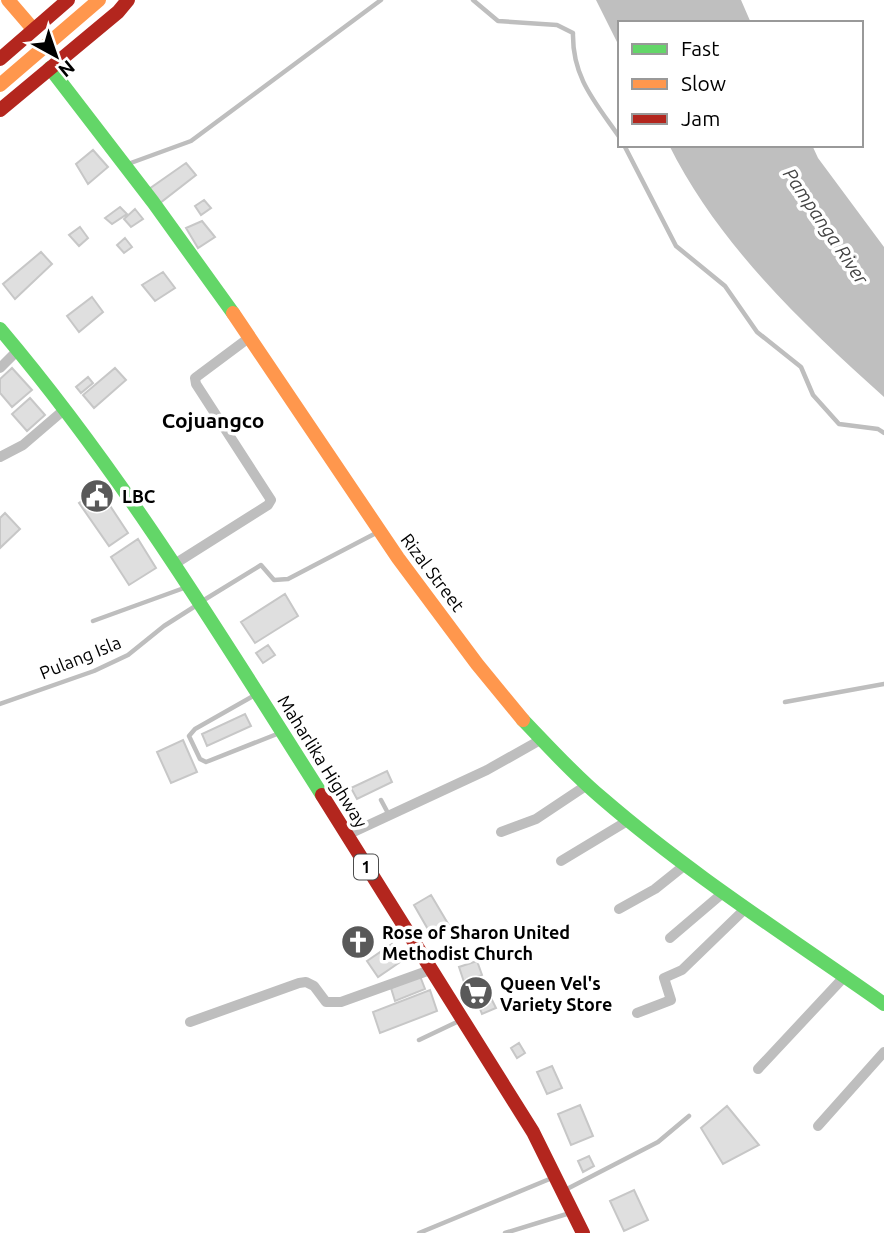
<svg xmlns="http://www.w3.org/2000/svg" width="884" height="1233" font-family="Ubuntu,sans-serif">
<rect width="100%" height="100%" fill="#fff"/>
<path fill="#bfbfbf" d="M 596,0 L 741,0 L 751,23 L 620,23 L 620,48 Z
M 669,145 L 812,145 L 818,158 L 884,247 L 884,397 C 802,323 719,245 669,145 Z"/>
<path fill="#dfdfdf" stroke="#c7c7c7" stroke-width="2" d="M 93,150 L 108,167 L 88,184 L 76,164 Z
M 186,163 L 196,175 L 160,203 L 149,189 Z
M 204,200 L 211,208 L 201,215 L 195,206 Z
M 120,207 L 127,214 L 112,224 L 105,218 Z
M 135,209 L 143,219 L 131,227 L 124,219 Z
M 202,221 L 215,237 L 198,248 L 186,228 Z
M 80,227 L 88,238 L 79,246 L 69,235 Z
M 125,238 L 132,247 L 124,253 L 117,245 Z
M 41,252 L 52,264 L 15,299 L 3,284 Z
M 163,272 L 175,288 L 155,301 L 142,285 Z
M 92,297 L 103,312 L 79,332 L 67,316 Z
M 12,368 L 32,390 L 12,407 L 0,393 L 0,379 Z
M 115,368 L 126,380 L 94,408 L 83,395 Z
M 88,377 L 93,383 L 81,393 L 76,387 Z
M 30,398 L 45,415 L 27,431 L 12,414 Z
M 99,489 L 128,533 L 109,546 L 79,503 Z
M 5,513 L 20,529 L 0,548 L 0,518 Z
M 138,539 L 156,568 L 129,585 L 111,557 Z
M 285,594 L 298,616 L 255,643 L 241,622 Z
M 268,645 L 275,655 L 263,663 L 256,653 Z
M 245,714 L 251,726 L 207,746 L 202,734 Z
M 183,740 L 197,772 L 171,783 L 157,752 Z
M 387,771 L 392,782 L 357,799 L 351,788 Z
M 431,895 L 450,927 L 433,938 L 414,905 Z
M 392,944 L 403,960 L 378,977 L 367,961 Z
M 477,961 L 482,975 L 464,982 L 459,967 Z
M 420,976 L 425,989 L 395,1001 L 391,988 Z
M 486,982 L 491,995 L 477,1000 L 472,988 Z
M 430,990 L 437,1011 L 380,1033 L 373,1012 Z
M 491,998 L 496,1008 L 482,1014 L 478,1004 Z
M 519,1043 L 525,1053 L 517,1058 L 511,1048 Z
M 552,1066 L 562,1088 L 547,1094 L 537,1072 Z
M 580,1105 L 593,1136 L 571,1145 L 558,1114 Z
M 727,1106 L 759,1145 L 723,1164 L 701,1128 Z
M 589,1156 L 594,1166 L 583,1172 L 578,1161 Z
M 634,1190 L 648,1220 L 624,1231 L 610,1201 Z"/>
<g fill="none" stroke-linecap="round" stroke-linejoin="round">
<path stroke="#bebebe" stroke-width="4.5" d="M 473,0 L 498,21 L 557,25 L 573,33 C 572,78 596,103 620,138
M 624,145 L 676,246 L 725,286 L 757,332 L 801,367 L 813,395 L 839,424 L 878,429 L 884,433
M 128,164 L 191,141 L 381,0
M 204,600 L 261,565 L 274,580 L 288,579 L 378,532
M 93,621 L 184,588
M 255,695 L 195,729 L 189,736 L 200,759 L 206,762 L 277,734
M 785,702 L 884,684
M 0,704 L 94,671 L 128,655 L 164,626 L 197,605
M 381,800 L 389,815
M 419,1040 L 459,1021
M 565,1190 L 658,1142 L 689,1116
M 419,1233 L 552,1178
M 505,1233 L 570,1213"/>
<path stroke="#bebebe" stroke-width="10" d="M 0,368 L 18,350
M 0,457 L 23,445 L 65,409
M 173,565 L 268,505 L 271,500 L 196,384 L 195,378 L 250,337
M 501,832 L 536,819 L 587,785
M 347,835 L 487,770 L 542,739
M 561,861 L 629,820
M 619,909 L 655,889 L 685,865
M 670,938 L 724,892
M 637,1013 L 671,1000 L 664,978 L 682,970 L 746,908
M 190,1022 L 299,983 L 306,982 L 314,986 L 326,1002 L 341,1002 L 430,970
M 758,1069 L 845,976
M 818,1126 L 884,1052"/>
<path stroke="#63d668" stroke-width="14" d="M 50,68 L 153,202 L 233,313
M 0,329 C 122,473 221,636 322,795
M 523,720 C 549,747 574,775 603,799 C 691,875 789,937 884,1004"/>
<path stroke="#ff974d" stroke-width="14" d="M 8,0 L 33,29
M 0,85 L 99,0
M 233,313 L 398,558 L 477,664 L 523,720"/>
<path stroke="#b3261e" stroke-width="14" d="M 0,59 L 68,0
M 0,110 L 118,12 L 128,0
M 322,795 L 533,1132 L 583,1233"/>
</g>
<defs>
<g id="civic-disc" transform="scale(1.75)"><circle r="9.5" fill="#595959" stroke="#fff"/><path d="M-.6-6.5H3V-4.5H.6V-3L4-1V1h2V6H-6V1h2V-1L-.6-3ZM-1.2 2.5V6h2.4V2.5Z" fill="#fff"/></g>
<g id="church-disc" transform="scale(1.75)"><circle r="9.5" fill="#595959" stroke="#fff"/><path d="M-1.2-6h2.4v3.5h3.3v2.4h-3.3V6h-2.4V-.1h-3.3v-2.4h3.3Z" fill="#fff"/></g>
<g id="supermarket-disc" transform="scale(1.75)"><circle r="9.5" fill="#595959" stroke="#fff"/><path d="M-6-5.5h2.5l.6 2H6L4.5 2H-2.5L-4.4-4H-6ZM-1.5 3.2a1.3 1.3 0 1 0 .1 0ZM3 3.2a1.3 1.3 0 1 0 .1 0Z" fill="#fff"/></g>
</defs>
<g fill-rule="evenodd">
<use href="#civic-disc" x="97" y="496"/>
<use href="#church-disc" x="358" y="942"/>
<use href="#supermarket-disc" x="476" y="993"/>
</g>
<g text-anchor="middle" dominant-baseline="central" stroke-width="7" stroke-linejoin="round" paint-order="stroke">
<rect fill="#fff" stroke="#4c4c4c" stroke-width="2" x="354" y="854.5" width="24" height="25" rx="5"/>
<g font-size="16" font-weight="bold" fill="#000">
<text x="366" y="867">1</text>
</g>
<g font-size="18" font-weight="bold" fill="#000" stroke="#fff" text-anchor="start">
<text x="122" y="496">LBC</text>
<text x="382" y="932">Rose of Sharon United<tspan x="382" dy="21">Methodist Church</tspan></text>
<text x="500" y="983">Queen Vel's<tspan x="500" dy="21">Variety Store</tspan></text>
</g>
<g font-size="18" fill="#000" stroke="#fff">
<text transform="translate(433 572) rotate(53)">Rizal Street</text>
<text transform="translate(80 657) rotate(-22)">Pulang Isla</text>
<text transform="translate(323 761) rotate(58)">Maharlika Highway</text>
</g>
<g font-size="19" font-style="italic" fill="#444" stroke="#fff">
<text transform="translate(826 226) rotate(56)">Pampanga River</text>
</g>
<g font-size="21" font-weight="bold" fill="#000" stroke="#fff">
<text x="213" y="420">Cojuangco</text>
</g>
</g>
<rect x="618" y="21" width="245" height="126" fill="#ffffff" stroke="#999999" stroke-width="2"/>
<rect x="632" y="44" width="35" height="10" fill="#63d668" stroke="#999999" stroke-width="2"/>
<text x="681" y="56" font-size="21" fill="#000000">Fast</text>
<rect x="632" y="79" width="35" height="10" fill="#ff974d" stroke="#999999" stroke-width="2"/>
<text x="681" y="91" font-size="21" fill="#000000">Slow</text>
<rect x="632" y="114" width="35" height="10" fill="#b3261e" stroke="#999999" stroke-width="2"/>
<text x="681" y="126" font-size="21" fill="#000000">Jam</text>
<g transform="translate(56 56) rotate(140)" stroke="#ffffff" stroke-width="5" paint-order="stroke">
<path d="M0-5L12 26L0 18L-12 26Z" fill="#000000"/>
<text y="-10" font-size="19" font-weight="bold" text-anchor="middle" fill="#000000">N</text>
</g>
</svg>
